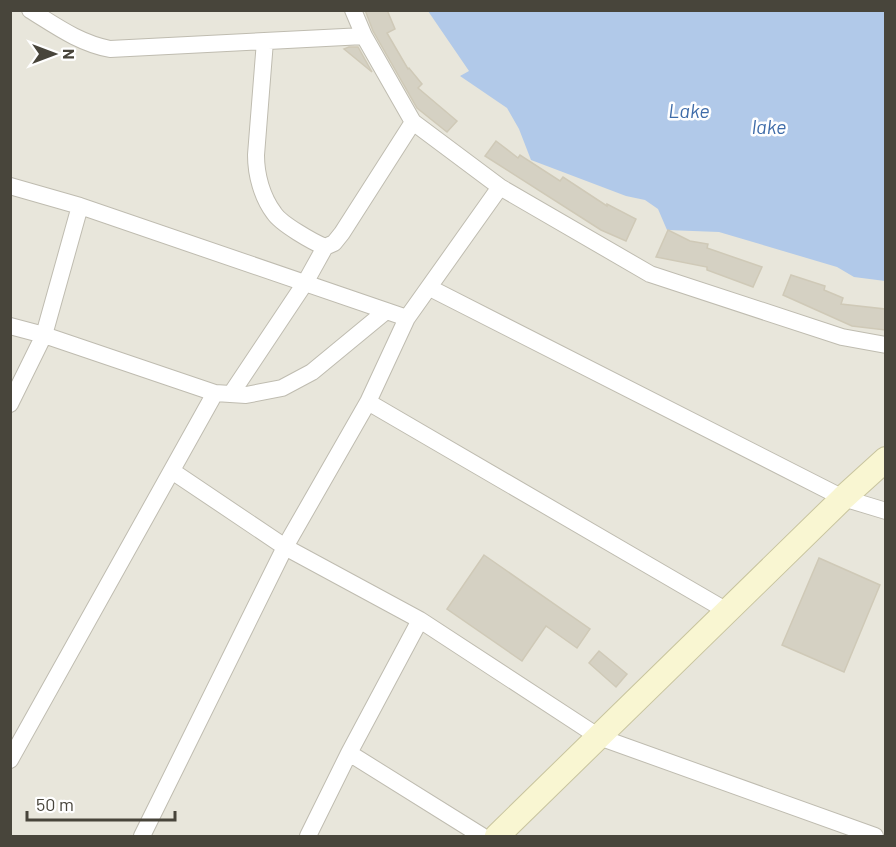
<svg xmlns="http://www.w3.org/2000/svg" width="896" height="847" font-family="Barlow,sans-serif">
<rect width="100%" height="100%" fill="#f4f3ed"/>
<path fill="#e8e6db" d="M 11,11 L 885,11 L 885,836 L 11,836 Z"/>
<path fill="#b1c9e9" d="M 428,11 L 885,11 L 885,281 L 854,277 L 837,267 L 719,232 L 667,230 L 658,209 L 645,200 L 626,196 L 531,160 L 519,129 L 507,108 L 460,76 L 469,71 Z"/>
<path fill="#d5d1c3" stroke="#cfc9b7" stroke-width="1.5" d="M 365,10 L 387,10 L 395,29 L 387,33 L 408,69 L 409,68 L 422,84 L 418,88 L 457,121 L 447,132 L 417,108 L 373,31 Z
M 349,47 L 358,47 L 372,72 L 344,49 Z
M 496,141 L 518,158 L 520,155 L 560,181 L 563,177 L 607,206 L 607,204 L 636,219 L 626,241 L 601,230 L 485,156 Z
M 668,230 L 690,241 L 708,244 L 707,248 L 762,267 L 753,287 L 707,270 L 707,267 L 656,257 Z
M 791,275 L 825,286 L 824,290 L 843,298 L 841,304 L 885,309 L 885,330 L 852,326 L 783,295 Z
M 484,555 L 590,629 L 577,648 L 546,626 L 522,661 L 447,609 Z
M 819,558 L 880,585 L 844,672 L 782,645 Z
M 599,651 L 627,674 L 616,687 L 589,663 Z"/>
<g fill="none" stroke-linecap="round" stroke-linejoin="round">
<g stroke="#bfbcb0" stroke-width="18">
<path id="street" d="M 30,10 C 56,26 79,43 110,49 L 364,36
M 353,10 L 364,36 L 413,122 L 500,187 L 650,274 L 842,337 L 886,345
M 265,41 L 256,155 C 256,175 262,197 274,213 C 281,224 313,242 325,247 L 334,243 L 342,233 L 413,122
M 10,186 L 80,206 L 407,318 L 368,402 L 727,611
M 430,288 L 843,498 L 886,511
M 407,318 L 500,187
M 10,326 L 44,335 L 215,393 L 246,395 L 282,388 L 312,372 L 386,311
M 231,394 L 305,283 L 325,247
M 368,402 L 285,547 L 420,620 L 599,737 L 875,836
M 10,404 L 44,335 L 80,206
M 349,753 L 482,836
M 10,760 L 215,393
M 142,836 L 285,547 L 172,471
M 308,836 L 349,753 L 420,620"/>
</g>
<g stroke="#c8c49e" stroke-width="26">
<path id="secondary" d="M 497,836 L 843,498 L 886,459"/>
</g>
<use href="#street" stroke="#fff" stroke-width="16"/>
<use href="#secondary" stroke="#f9f6d2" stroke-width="24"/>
</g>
<g text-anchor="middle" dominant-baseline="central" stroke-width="5" stroke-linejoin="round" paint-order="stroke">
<g font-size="20" font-style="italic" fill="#3f6ca9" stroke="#fff">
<text x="689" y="110">Lake</text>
<text x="769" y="126">lake</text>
</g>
</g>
<rect width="896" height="847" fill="none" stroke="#48453b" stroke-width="24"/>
<g transform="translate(54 54) rotate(90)" stroke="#ffffff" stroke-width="4.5" paint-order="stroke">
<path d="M0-4.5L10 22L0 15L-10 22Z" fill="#48453b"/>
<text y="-9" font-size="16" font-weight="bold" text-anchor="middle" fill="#48453b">N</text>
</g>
<path d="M27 811v9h148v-9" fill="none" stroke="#48453b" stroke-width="3"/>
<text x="36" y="811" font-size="18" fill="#48453b" stroke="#ffffff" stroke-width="4.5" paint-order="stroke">50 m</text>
</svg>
